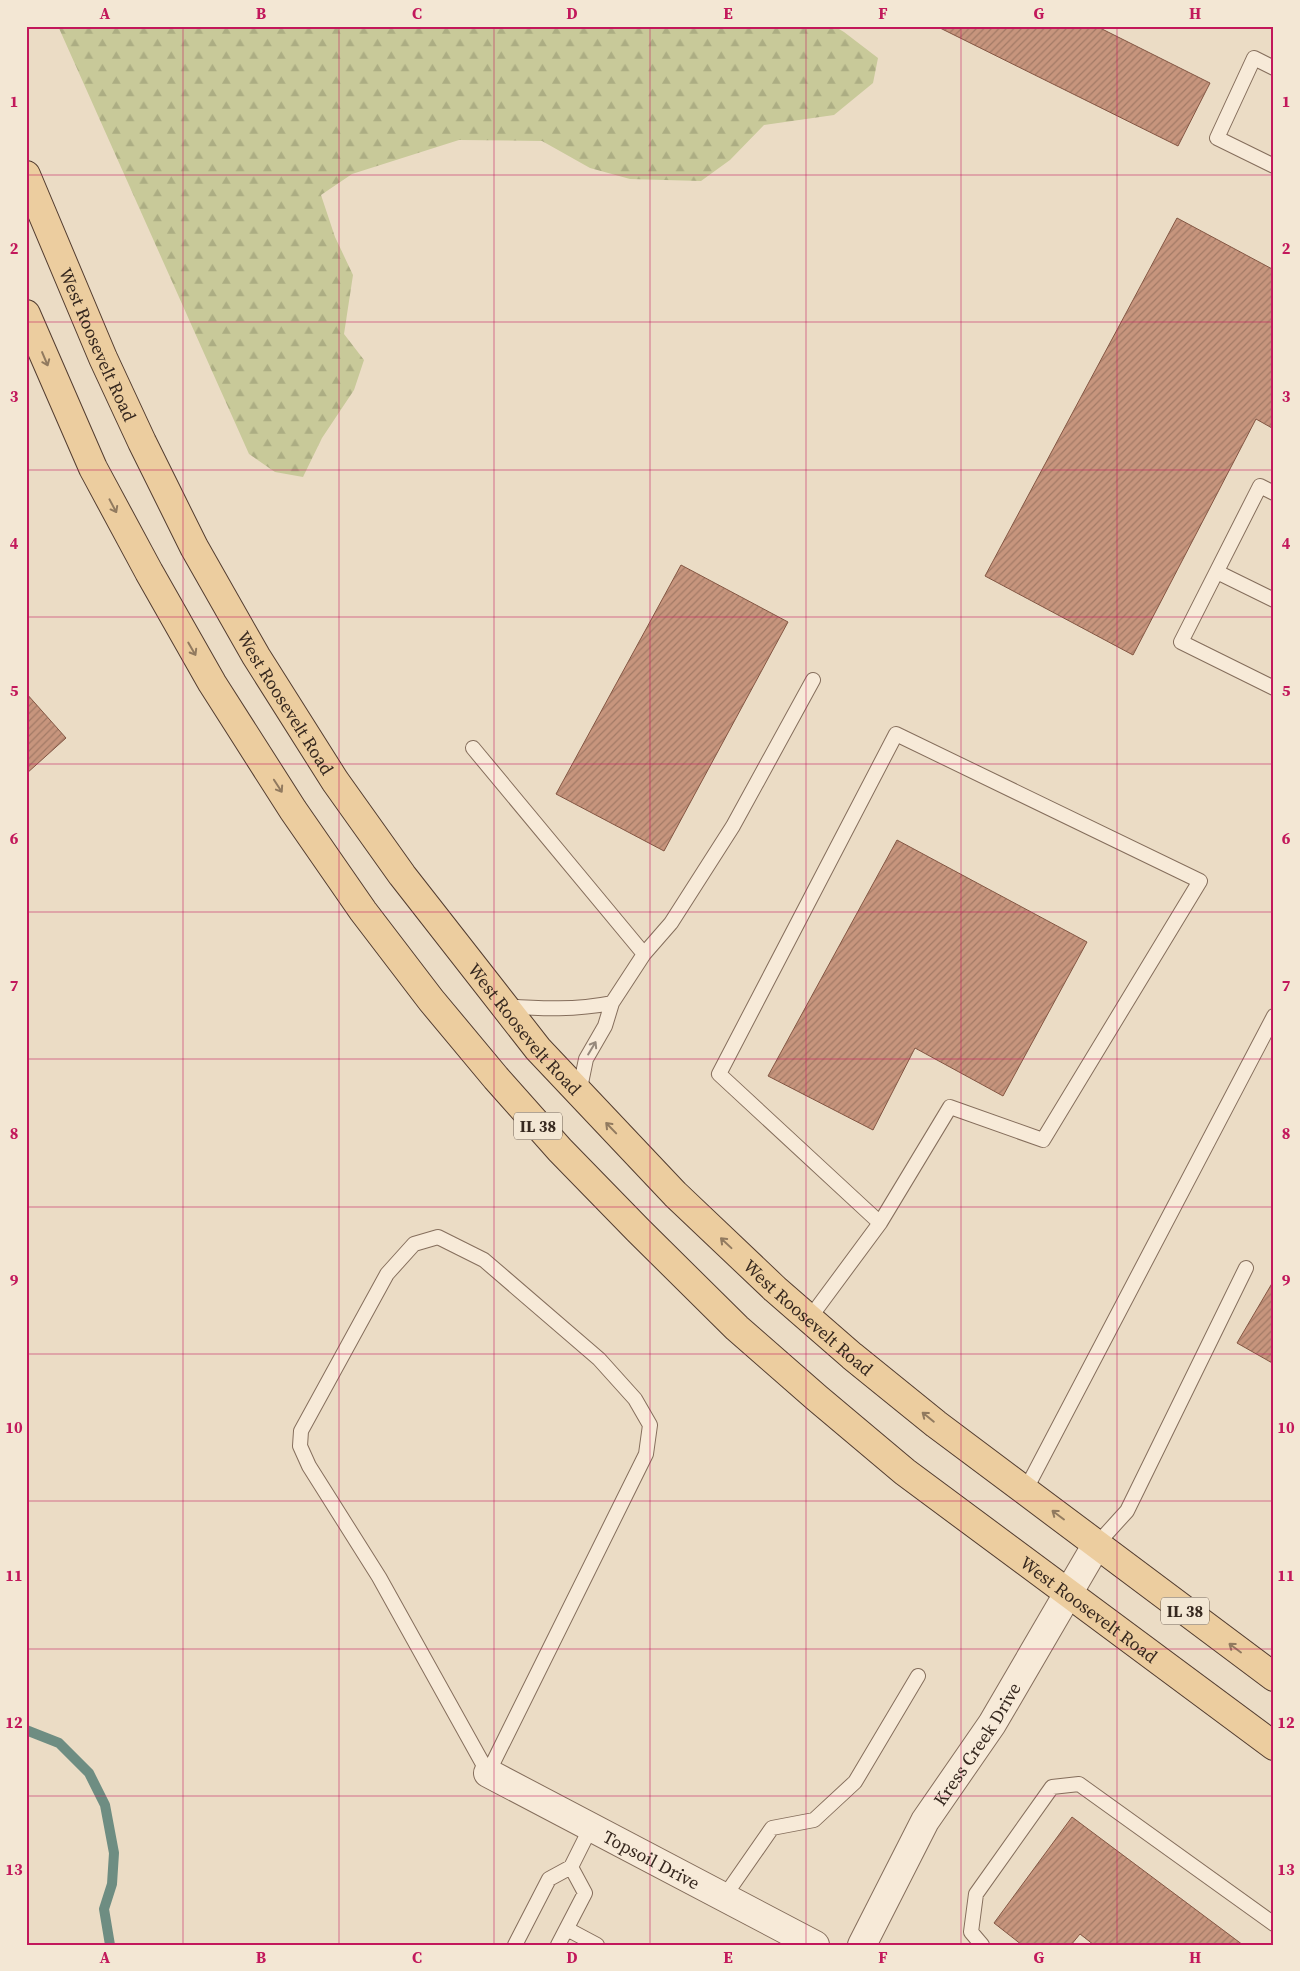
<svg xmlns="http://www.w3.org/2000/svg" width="1300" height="1971" font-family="'Source Serif 4',serif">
<defs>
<pattern id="forest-firs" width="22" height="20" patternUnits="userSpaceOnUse" patternTransform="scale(1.25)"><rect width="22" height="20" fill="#c8c999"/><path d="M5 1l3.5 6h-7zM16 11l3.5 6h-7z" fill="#acad83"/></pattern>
<pattern id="building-hatch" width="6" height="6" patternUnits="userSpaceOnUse" patternTransform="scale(1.25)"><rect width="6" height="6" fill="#c7957d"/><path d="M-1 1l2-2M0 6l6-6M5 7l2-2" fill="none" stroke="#a27a66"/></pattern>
</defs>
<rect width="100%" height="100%" fill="#ebdcc5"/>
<path fill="url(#forest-firs)" d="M 58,26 L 834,26 L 844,32 L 878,58 L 873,83 L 834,115 L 764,125 L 730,160 L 701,181 L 630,179 L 590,168 L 542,141 L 459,140 L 352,174 L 321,195 L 335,237 L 353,275 L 344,334 L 364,360 L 354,390 L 322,438 L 303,477 L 275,472 L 249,454 Z"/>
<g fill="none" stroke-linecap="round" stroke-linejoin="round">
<path stroke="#6e8d82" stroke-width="10" d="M 26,1730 L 59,1743 L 89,1773 L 105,1805 L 114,1853 L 112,1884 L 104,1909 L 110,1945"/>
</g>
<path fill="url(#building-hatch)" stroke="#835643" d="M 936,26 L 1096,26 L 1210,83 L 1178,146 Z
M 1177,218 L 1274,270 L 1274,426 L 1272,428 L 1256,419 L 1133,655 L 985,576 Z
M 681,565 L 788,622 L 664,851 L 556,794 Z
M 26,693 L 66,738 L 26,774 Z
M 897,840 L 1087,942 L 1003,1096 L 915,1048 L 873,1130 L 768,1076 Z
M 1274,1280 L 1274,1364 L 1237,1343 Z
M 1072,1817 L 1243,1945 L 1094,1945 L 1080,1934 L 1071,1945 L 1022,1945 L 994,1923 Z"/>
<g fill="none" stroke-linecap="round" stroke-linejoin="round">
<g stroke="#856e5c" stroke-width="16">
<path id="lane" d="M 1274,68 L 1254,58 L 1217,138 L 1274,166
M 1274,493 L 1260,486 L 1181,642 L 1274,688
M 1217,572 L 1274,600
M 473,748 L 644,954
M 612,1003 L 644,954 L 671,923 L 733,826 L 813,680
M 505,1006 C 542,1009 576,1010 612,1003 L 605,1026 L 586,1059 L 579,1093
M 438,1237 L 484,1260 L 599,1359 L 635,1399 L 650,1425 L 646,1454 L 488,1773 L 379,1577 L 309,1466 L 300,1446 L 301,1431 L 387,1274 L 414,1244 Z
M 809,1319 L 880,1223 L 950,1107 L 1043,1140 L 1200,881 L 896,734 L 719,1074 L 880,1223
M 1025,1491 L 1274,1016
M 1097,1544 L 1127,1511 L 1246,1268
M 724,1897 L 772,1828 L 814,1820 L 855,1782 L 918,1676
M 567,1929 L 597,1945
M 515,1945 L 549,1879 L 571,1867 L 591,1827
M 558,1945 L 585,1893 L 571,1867
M 982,1945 L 971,1932 L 976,1894 L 1052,1787 L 1079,1784 L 1274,1924"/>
</g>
<g stroke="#856e5c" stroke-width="30">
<g id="street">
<path id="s1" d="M 488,1773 L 815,1945"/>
<path id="s2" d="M 862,1945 L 925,1821 L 992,1724 L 1097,1544"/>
</g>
</g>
<g stroke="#533d30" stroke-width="30">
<g id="primary">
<path id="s3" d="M 26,175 L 103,358 L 142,442 L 194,547 L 256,656 L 335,781 L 402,875 L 538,1049 L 675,1194 L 775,1289 L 852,1356 L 936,1424 L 1274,1677"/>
<path id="s4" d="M 26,314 L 93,468 L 149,572 L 212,683 L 293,810 L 363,911 L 431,1000 L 496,1078 L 560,1150 L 638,1230 L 737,1328 L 817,1398 L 905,1472 L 1274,1746"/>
</g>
</g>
<use href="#lane" stroke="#f7ead8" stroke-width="14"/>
<use href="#street" stroke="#f7ead8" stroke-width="28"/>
<use href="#primary" stroke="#eccd9f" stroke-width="28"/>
</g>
<defs><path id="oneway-shaft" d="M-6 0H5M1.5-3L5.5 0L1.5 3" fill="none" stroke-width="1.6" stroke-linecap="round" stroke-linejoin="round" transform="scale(1.25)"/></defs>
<g stroke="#917a5f">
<use href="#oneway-shaft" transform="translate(45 359) rotate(67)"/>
<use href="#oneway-shaft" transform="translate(113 506) rotate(62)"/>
<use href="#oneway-shaft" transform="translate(192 649) rotate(60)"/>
<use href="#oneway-shaft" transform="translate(278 786) rotate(57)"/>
<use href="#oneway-shaft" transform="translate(611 1128) rotate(-134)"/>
<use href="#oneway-shaft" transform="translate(726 1243) rotate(-137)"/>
<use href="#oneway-shaft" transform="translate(928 1417) rotate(-141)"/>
<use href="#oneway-shaft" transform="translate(1058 1515) rotate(-143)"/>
<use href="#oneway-shaft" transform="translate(1235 1648) rotate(-143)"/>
</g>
<use stroke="#96897c" href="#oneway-shaft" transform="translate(592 1048) rotate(-59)"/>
<path fill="none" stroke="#c2185b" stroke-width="1" stroke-opacity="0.55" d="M 183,26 L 183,1945M 339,26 L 339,1945M 494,26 L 494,1945M 650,26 L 650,1945M 806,26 L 806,1945M 961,26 L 961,1945M 1117,26 L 1117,1945M 26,175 L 1274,175M 26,322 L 1274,322M 26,470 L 1274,470M 26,617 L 1274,617M 26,764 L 1274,764M 26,912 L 1274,912M 26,1059 L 1274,1059M 26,1207 L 1274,1207M 26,1354 L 1274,1354M 26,1501 L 1274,1501M 26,1649 L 1274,1649M 26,1796 L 1274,1796"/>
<g text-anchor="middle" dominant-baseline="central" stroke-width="4.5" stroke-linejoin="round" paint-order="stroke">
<g fill="#f3e7d4" stroke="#6f6155" stroke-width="1">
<rect x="514" y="1112.5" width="48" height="27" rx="4"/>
<rect x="1161" y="1597.5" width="48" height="27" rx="4"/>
</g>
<g font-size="16" font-weight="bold" fill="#36281f">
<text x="538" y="1126">IL 38</text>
<text x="1185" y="1611">IL 38</text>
</g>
<g font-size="18" fill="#36281f" stroke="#f3e7d4">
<text stroke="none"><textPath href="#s3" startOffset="184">West Roosevelt Road</textPath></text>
<text stroke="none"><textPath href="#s3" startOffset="589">West Roosevelt Road</textPath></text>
<text stroke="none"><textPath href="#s3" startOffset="994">West Roosevelt Road</textPath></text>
<text stroke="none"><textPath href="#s3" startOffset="1399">West Roosevelt Road</textPath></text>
<text stroke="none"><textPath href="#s4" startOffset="1699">West Roosevelt Road</textPath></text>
<text stroke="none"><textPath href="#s2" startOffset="232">Kress Creek Drive</textPath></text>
<text stroke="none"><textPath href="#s1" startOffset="185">Topsoil Drive</textPath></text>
</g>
</g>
<rect width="1300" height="1971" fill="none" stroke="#f3e7d4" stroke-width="55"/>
<rect x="28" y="28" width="1244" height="1916" fill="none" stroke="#c2185b" stroke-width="2"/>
<g font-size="16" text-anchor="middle" font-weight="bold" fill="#c2185b">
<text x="105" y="19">A</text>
<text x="261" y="19">B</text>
<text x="417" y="19">C</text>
<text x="572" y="19">D</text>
<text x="728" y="19">E</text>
<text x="883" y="19">F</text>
<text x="1039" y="19">G</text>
<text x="1195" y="19">H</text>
<text x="14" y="107">1</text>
<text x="1286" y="107">1</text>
<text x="14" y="254">2</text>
<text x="1286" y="254">2</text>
<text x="14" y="402">3</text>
<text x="1286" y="402">3</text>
<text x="14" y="549">4</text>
<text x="1286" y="549">4</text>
<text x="14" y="696">5</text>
<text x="1286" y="696">5</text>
<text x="14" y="844">6</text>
<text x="1286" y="844">6</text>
<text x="14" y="991">7</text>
<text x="1286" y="991">7</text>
<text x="14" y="1139">8</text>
<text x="1286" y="1139">8</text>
<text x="14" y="1286">9</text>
<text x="1286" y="1286">9</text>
<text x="14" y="1433">10</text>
<text x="1286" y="1433">10</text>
<text x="14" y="1581">11</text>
<text x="1286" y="1581">11</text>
<text x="14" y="1728">12</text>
<text x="1286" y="1728">12</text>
<text x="14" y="1875">13</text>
<text x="1286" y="1875">13</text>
<text x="105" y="1963">A</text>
<text x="261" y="1963">B</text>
<text x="417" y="1963">C</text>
<text x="572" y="1963">D</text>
<text x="728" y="1963">E</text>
<text x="883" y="1963">F</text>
<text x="1039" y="1963">G</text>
<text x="1195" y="1963">H</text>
</g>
</svg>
